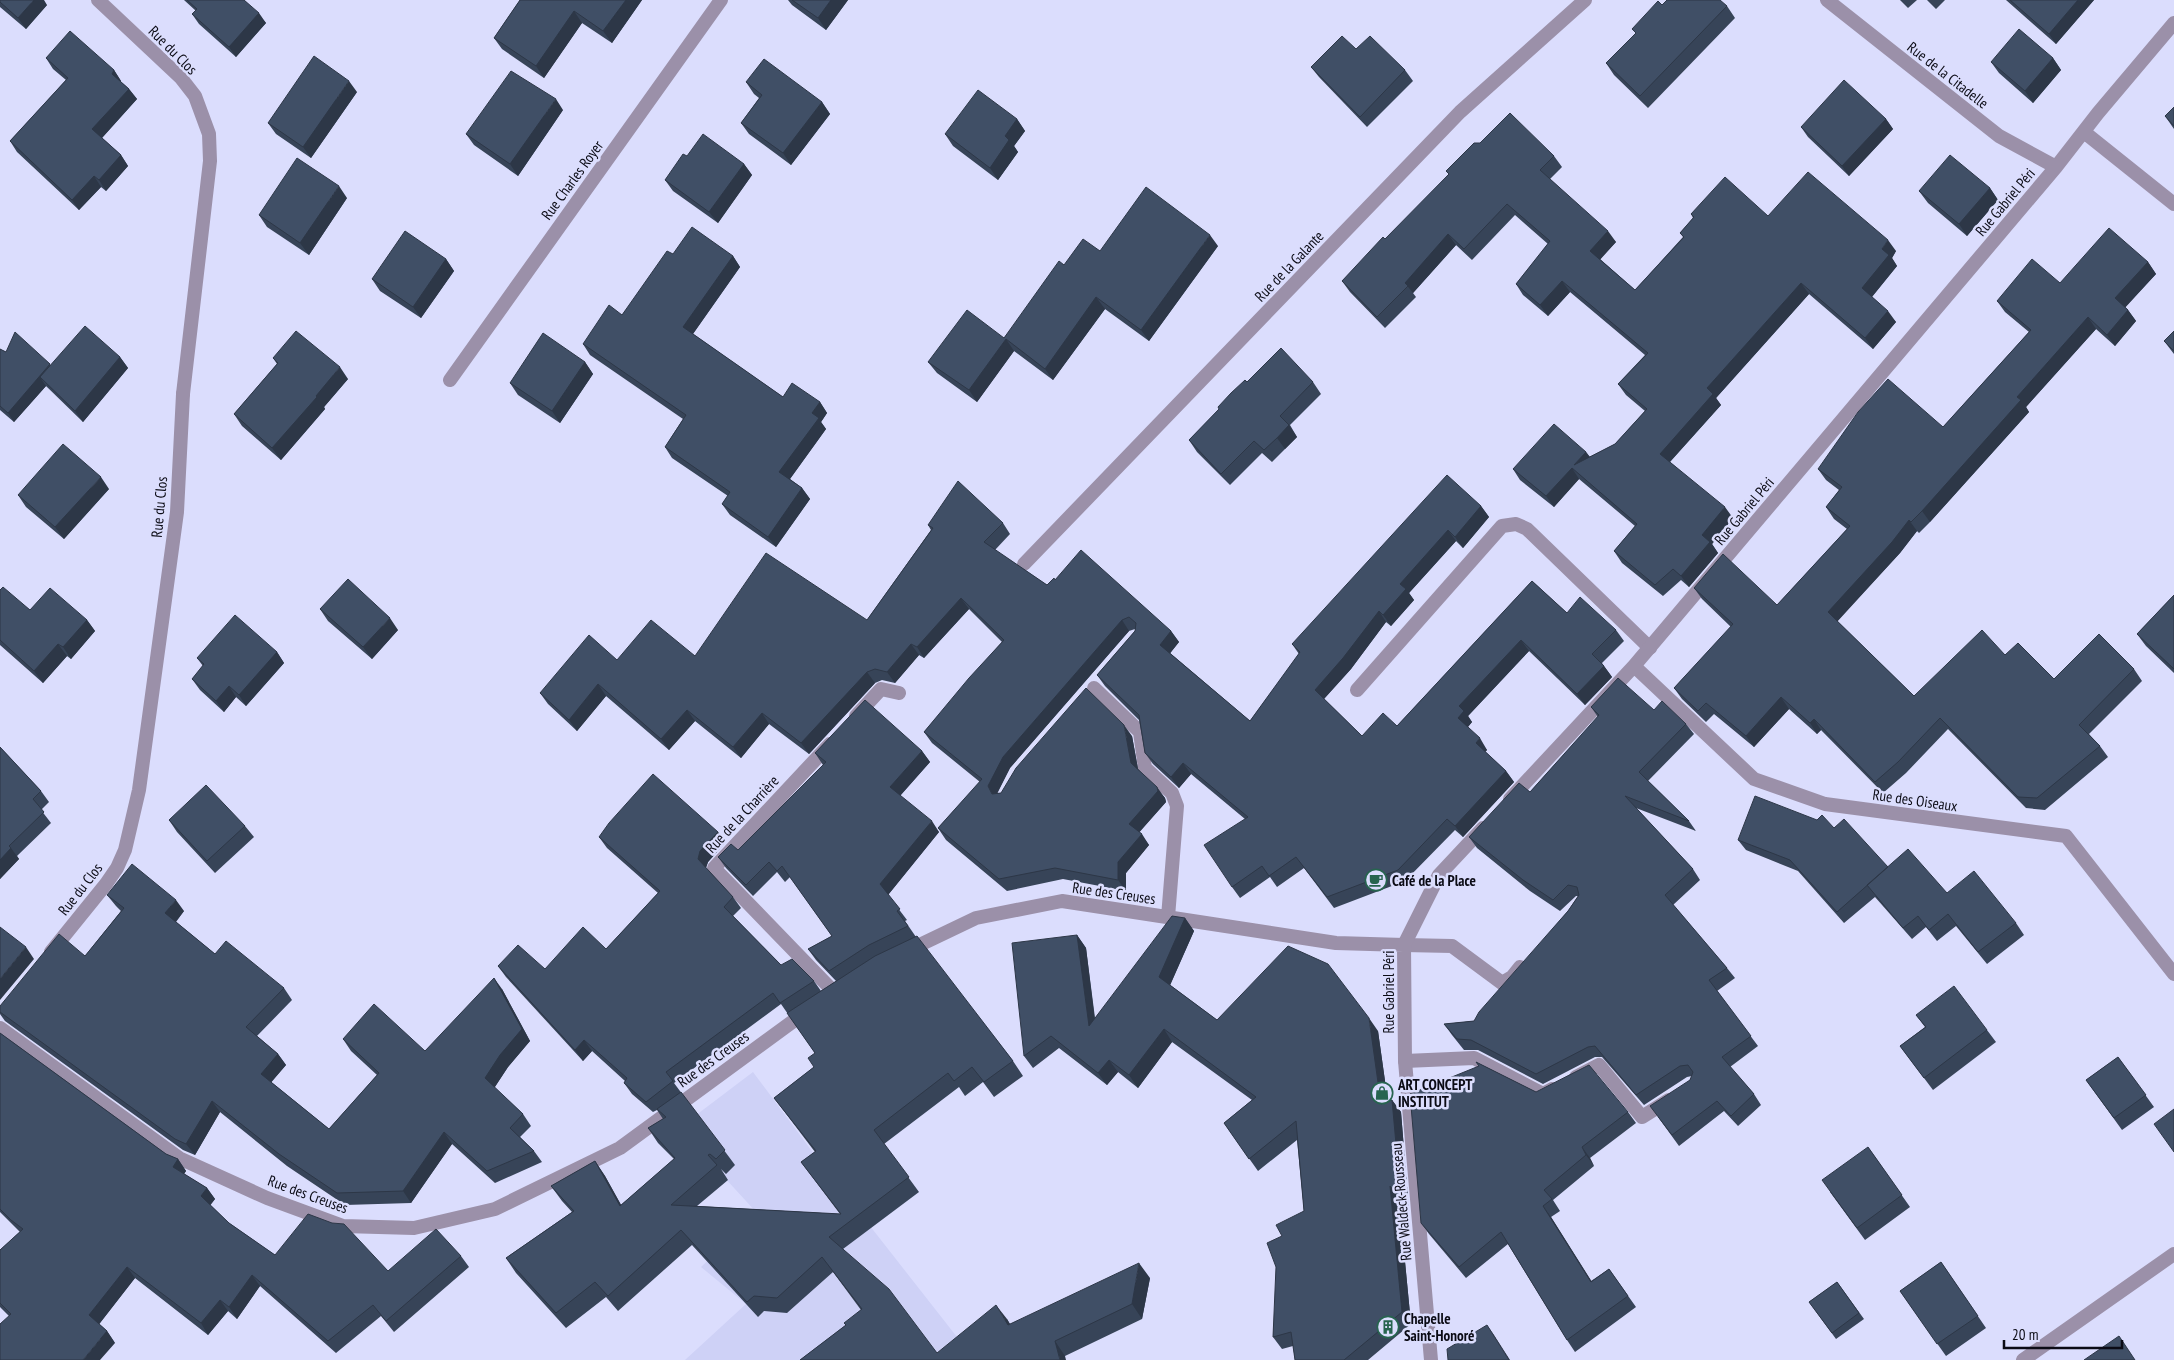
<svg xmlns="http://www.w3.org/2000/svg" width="2174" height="1360" font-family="'PT Sans Narrow',sans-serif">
<rect width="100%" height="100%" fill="#dbddfd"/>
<path fill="#ced1f6" d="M 753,1072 L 823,1166 L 975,1360 L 685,1360 L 746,1304 L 701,1267 L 757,1213 L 679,1128 Z"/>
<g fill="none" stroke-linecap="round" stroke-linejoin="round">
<path stroke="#9b90a9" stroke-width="14" d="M 1357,690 L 1502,526 L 1516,524 L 1527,529 L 1650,648
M 1404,945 L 1452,946 L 1502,983 L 1512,977 L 1520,967
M 51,952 L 106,884 L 117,868 L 125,850 L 139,790 L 177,512 L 183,394
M 1405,1061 L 1474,1058 L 1543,1094 L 1552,1089
M 1576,1077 L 1599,1065 L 1642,1117 L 1669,1100"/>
<path stroke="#9b90a9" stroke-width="14" d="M 98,0 L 181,78 L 195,96 L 209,134 L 210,161 L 183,394
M 1827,0 L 1999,136 L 2056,167
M 2084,132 L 2174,204
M 450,380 L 721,0
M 1024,564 L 1460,112 L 1585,0
M 1634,666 L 1754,779 L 1825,804 L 2066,836 L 2174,974
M 1094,688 L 1140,732 L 1145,768 L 1172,793 L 1177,806 L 1168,917
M 856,716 L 881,689 L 899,693
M 830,744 L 714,868 L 835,993
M 1510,799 L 1634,666 L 2056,167 L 2098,113 L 2174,23
M 907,951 L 976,918 L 1062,901 L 1336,943 L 1404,945
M 0,1028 L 179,1158 L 267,1198 L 343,1226 L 414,1228 L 495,1209 L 620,1148 L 807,1011
M 1431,1360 L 1405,1061 L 1404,945 L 1439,875 L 1483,828
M 2023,1360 L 2174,1254"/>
</g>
<path fill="#374458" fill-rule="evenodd" d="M 0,0 L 47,5 L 26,29 L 0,7 Z
M 184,0 L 244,0 L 266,23 L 236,57 L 199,24 L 192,14 L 196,11 Z
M 520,0 L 642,0 L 612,43 L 582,23 L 544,78 L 502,49 L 494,38 Z
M 788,0 L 848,0 L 826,30 L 792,5 Z
M 1900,0 L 1917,0 L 1908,8 Z
M 1927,0 L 1945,0 L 1936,9 Z
M 2006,0 L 2094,0 L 2056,44 Z
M 1727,6 L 1735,18 L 1648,108 L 1614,75 L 1606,63 Z
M 1356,49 L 1405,70 L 1413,81 L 1367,127 L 1319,77 L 1311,67 Z
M 46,58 L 114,70 L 121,81 L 121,82 L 129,89 L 137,99 L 102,138 L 121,155 L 128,166 L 106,191 L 101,187 L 79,210 L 17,152 L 10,141 L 66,80 L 53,69 Z
M 2053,58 L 2061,70 L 2033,103 L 1999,73 L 1991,62 Z
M 746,82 L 822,102 L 830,114 L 791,165 L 749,134 L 741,123 L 759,98 L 754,94 Z
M 357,92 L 311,158 L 276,134 L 268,123 Z
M 2174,107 L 2174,129 L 2165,116 Z
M 563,110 L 518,176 L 474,145 L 466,134 Z
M 1017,119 L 1025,131 L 1014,146 L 1018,152 L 998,180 L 953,146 L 945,134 Z
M 1886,119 L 1893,129 L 1849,176 L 1808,137 L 1801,127 Z
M 687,156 L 744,164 L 752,175 L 718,223 L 673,191 L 665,180 Z
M 1554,156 L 1562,167 L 1550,179 L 1616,242 L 1600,259 L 1635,290 L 1683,237 L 1680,233 L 1693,218 L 1691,214 L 1768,216 L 1896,251 L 1892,258 L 1897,266 L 1872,297 L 1896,322 L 1873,349 L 1809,294 L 1716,398 L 1721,405 L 1670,462 L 1733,518 L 1712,544 L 1718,553 L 1689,587 L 1681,580 L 1663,596 L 1622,563 L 1614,551 L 1635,526 L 1579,479 L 1554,507 L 1520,480 L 1513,469 L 1586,452 L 1590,457 L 1615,444 L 1645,411 L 1626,395 L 1618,384 L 1645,355 L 1570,292 L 1548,316 L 1523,295 L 1516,284 L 1548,244 L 1515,215 L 1472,260 L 1456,245 L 1413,293 L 1416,297 L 1385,328 L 1350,292 L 1342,281 L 1385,239 Z
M 1990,188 L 1998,200 L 1967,236 L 1928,203 L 1919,191 Z
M 347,198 L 309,255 L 267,227 L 259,215 Z
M 1218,246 L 1149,341 L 1105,309 L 1053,380 L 1014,351 L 977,402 L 937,373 L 928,362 L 1004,338 L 1064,265 L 1100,251 Z
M 673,254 L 733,256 L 740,267 L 693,334 L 783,397 L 820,402 L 827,413 L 821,422 L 826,429 L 790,479 L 802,488 L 810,499 L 776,547 L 730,515 L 722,504 L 728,496 L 672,458 L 665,447 L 683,419 L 590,355 L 583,344 L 622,315 Z
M 446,259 L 454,271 L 421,318 L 380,291 L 372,279 Z
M 2148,262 L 2156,274 L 2125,307 L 2128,310 L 2136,321 L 2115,346 L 2096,329 L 2026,407 L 2029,412 L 1930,522 L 1919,533 L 1917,531 L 1900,553 L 1837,621 L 1914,696 L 2005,655 L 2054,679 L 2134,669 L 2142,681 L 2089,734 L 2100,746 L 2108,757 L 2045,810 L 2026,808 L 1948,729 L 1906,773 L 1883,793 L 1821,730 L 1817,734 L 1789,709 L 1754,747 L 1714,714 L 1706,722 L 1682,699 L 1674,688 L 1731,627 L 1702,599 L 1694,588 L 1777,605 L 1847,529 L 1834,519 L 1826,507 L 1839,490 L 1826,480 L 1818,469 L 1943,427 L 2029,332 L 2005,312 L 1997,301 L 2060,283 Z
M 2174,331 L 2174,354 L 2164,341 Z
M 0,349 L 6,352 L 51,365 L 120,357 L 128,368 L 83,422 L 46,386 L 14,422 L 0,410 Z
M 273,358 L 348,379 L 324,407 L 325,409 L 281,460 L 242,426 L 234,414 L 277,364 Z
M 585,362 L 593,374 L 560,423 L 518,395 L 510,383 Z
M 1247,382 L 1313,382 L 1321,394 L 1290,425 L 1297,437 L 1272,462 L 1262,453 L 1230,485 L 1197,452 L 1189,440 Z
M 109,489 L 64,539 L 26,507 L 18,495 Z
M 1481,506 L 1489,517 L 1463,548 L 1456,541 L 1409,593 L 1414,600 L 1391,626 L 1386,622 L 1351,669 L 1324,699 L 1362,736 L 1397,726 L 1532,581 L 1567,613 L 1616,630 L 1624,641 L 1602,663 L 1604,666 L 1612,677 L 1585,705 L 1529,651 L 1468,716 L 1472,722 L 1468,727 L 1487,750 L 1485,752 L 1506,771 L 1514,782 L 1463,837 L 1455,830 L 1405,881 L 1334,908 L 1304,868 L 1277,887 L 1270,877 L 1240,898 L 1232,887 L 1245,819 L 1191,774 L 1179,788 L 1153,764 L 1145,753 L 1139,720 L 1105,686 L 1097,675 L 1135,631 L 1135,629 L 1129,631 L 1010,768 L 997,793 L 1001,793 L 1132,736 L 1138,769 L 1165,798 L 1166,802 L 1139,832 L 1149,845 L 1126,873 L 1126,891 L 1063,879 L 1007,891 L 946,840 L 938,828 L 980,782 L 932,743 L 924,732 L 1002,642 L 969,609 L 924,658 L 919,655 L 895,683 L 882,680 L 875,683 L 809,754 L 769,724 L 741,758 L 695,721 L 669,750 L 606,696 L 577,731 L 548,704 L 540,693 L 617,660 L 695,656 L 867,620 L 931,530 L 928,525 L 1003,523 L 1010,534 L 995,550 L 1047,585 L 1055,580 L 1171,631 L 1179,642 L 1170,653 L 1250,721 L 1299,654 L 1292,644 Z
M 0,590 L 30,610 L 87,620 L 95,631 L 71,659 L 67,656 L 43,683 L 0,645 Z
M 2174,595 L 2174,673 L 2146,646 L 2137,634 Z
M 320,609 L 398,630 L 372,659 L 328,621 Z
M 277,652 L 284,663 L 246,706 L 236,697 L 224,712 L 200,690 L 192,679 L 203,666 L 197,658 Z
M 1591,707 L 1654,710 L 1686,724 L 1694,734 L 1648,781 L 1689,821 L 1696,831 L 1636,808 L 1693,869 L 1700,880 L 1673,905 L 1727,968 L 1735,978 L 1717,991 L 1758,1046 L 1730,1067 L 1754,1094 L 1761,1105 L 1738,1126 L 1724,1111 L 1679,1146 L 1658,1117 L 1690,1080 L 1692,1076 L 1687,1077 L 1644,1105 L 1602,1057 L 1595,1057 L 1543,1084 L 1478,1050 L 1464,1050 L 1452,1035 L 1444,1024 L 1474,1021 L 1568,911 L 1578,896 L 1576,896 L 1560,911 L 1530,891 L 1477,848 L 1469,837 L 1530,792 L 1598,717 Z
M 0,747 L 41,791 L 49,802 L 41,810 L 51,823 L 17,856 L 19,859 L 0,879 Z
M 922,751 L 930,762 L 900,796 L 939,832 L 888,895 L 907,920 L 905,921 L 916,937 L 1013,1061 L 1023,1076 L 994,1097 L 983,1082 L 965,1096 L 959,1087 L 884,1144 L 919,1192 L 843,1249 L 937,1353 L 1007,1319 L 1010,1324 L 1150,1278 L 1142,1319 L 1065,1356 L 800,1360 L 846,1325 L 861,1310 L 833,1272 L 787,1313 L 764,1311 L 758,1317 L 692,1245 L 618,1311 L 606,1297 L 566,1328 L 516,1273 L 506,1258 L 572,1212 L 562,1201 L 551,1186 L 595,1161 L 605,1176 L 621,1205 L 674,1159 L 658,1143 L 648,1128 L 663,1119 L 657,1110 L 653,1112 L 632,1094 L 624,1083 L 625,1081 L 592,1051 L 583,1061 L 506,977 L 498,966 L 545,969 L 606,949 L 658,893 L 607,848 L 599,837 L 718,832 L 725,843 L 708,862 L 706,868 L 733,897 L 741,908 L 733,916 L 781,965 L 814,981 L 821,991 L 836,981 L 816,960 L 808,949 L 832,936 L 790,877 L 785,882 L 777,872 L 753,896 L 726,868 L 718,857 L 738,850 L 823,765 L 815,753 ZM 781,1004 L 815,1053 L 814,1067 L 774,1098 L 815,1152 L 801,1162 L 840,1214 L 697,1206 L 728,1180 L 721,1169 L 726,1174 L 735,1165 L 674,1083 Z
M 169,820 L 245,826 L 254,837 L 215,873 L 177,832 Z
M 1834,828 L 1888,867 L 2016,923 L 2024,935 L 1987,964 L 1956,926 L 1937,941 L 1926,927 L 1912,939 L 1875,897 L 1844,923 L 1798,871 L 1746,850 L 1738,840 Z
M 107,895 L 184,911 L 176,922 L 215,954 L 284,988 L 292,1000 L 257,1036 L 278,1054 L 286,1065 L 271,1082 L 329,1129 L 377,1075 L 351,1051 L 343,1039 L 425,1051 L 502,989 L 530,1041 L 508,1067 L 494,1088 L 523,1114 L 531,1126 L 520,1137 L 534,1151 L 542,1162 L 495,1183 L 452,1144 L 411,1203 L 345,1205 L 287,1166 L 220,1112 L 195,1155 L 183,1150 L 5,1021 L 0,1014 L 0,1006 L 85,956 L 121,911 L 116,906 Z
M 1185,918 L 1194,931 L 1170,985 L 1217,1020 L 1378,1031 L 1388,1102 L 1392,1100 L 1401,1112 L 1409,1211 L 1399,1199 L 1411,1324 L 1368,1360 L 1295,1360 L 1293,1346 L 1282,1349 L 1273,1337 L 1282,1236 L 1304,1211 L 1297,1140 L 1258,1171 L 1224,1123 L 1252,1100 L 1172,1042 L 1138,1088 L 1118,1072 L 1107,1085 L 1059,1048 L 1033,1068 L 1024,1056 L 1077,935 L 1086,948 L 1095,1018 Z
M 1916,1015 L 1987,1030 L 1996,1042 L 1933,1090 L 1900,1046 L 1925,1027 Z
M 0,1033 L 166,1154 L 178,1159 L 186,1171 L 184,1174 L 207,1188 L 215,1199 L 210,1205 L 229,1223 L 275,1255 L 388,1271 L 461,1256 L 469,1267 L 394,1332 L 381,1316 L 336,1353 L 260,1286 L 237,1319 L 228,1311 L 208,1335 L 135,1278 L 99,1324 L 107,1331 L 115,1343 L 9,1316 L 0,1307 L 0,1250 L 20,1232 L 0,1212 Z
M 2118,1057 L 2154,1107 L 2122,1130 L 2086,1080 Z
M 1476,1062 L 1536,1092 L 1628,1112 L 1636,1123 L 1590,1158 L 1594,1166 L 1553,1200 L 1560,1211 L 1551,1217 L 1591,1281 L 1609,1269 L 1636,1307 L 1575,1352 L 1567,1340 L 1508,1244 L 1466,1278 L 1429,1234 L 1421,1223 L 1479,1066 Z
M 1868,1147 L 1910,1207 L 1865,1240 L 1830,1192 Z
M 1941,1262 L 1986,1328 L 1946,1356 L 1900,1291 Z
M 1837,1282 L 1864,1319 L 1836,1339 L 1809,1302 Z"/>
<path fill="#2d3747" d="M 34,0 L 44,0 L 47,5 L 26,29 L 18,18 Z
M 626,0 L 642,0 L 612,43 L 603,31 Z
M 831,0 L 848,0 L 826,30 L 818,18 Z
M 2078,0 L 2094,0 L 2056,44 L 2049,34 Z
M 574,11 L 582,23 L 544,78 L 536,66 Z
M 259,13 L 266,23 L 236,57 L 229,47 Z
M 2053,58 L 2061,70 L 2033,103 L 2025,91 Z
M 114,70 L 121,81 L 119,84 L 112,74 Z
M 349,81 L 357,92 L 311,158 L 303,147 Z
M 129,89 L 137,99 L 100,140 L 92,129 Z
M 556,99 L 563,110 L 518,176 L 510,164 Z
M 822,102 L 830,114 L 791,165 L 783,153 Z
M 1017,119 L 1025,131 L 1014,146 L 1018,152 L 998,180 L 990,168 L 1005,136 Z
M 1886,119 L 1893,129 L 1849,176 L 1842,166 Z
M 121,155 L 128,166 L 106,191 L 99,180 Z
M 744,164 L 752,175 L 718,223 L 709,212 Z
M 94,176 L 101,187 L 79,210 L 72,200 Z
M 339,186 L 347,198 L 309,255 L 300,243 Z
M 1990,188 L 1998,200 L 1967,236 L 1959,224 Z
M 1608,231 L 1616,242 L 1598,262 L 1590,251 Z
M 1448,234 L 1456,245 L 1413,293 L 1405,283 Z
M 1210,235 L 1218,246 L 1149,341 L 1141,330 Z
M 1888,240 L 1896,251 L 1892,258 L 1897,266 L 1870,299 L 1862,288 L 1882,249 Z
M 733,256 L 740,267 L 690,338 L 683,327 Z
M 446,259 L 454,271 L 421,318 L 413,307 Z
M 2148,262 L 2156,274 L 2123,310 L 2115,298 Z
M 1562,281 L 1570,292 L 1548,316 L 1540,305 Z
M 1801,283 L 1809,294 L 1716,398 L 1721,405 L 1667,465 L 1660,454 L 1707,388 Z
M 1096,297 L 1105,309 L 1053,380 L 1045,369 Z
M 2128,310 L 2136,321 L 2115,346 L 2107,335 Z
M 1888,311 L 1896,322 L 1873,349 L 1865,338 Z
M 2088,317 L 2096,329 L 2026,407 L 2029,412 L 1930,522 L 1922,511 L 2017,397 Z
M 1006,339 L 1014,351 L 977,402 L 969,390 Z
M 120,357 L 128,368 L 83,422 L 75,411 Z
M 585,362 L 593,374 L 560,423 L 552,411 Z
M 50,364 L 40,377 L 46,386 L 14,422 L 8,413 Z
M 340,367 L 348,379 L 324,407 L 325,409 L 281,460 L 272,448 Z
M 820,402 L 827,413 L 821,422 L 826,429 L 787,483 L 779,472 L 812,413 Z
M 1289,425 L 1297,437 L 1285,449 L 1277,438 Z
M 1586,452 L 1594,463 L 1574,465 Z
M 1572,468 L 1579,479 L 1554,507 L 1546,496 Z
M 101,477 L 109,489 L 64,539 L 55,527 Z
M 802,488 L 810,499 L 776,547 L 768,537 Z
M 1481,506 L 1489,517 L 1463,548 L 1455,537 Z
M 1725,507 L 1733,518 L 1712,544 L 1718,553 L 1689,587 L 1681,576 L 1702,535 Z
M 1909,520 L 1917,531 L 1900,553 L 1836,623 L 1828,612 Z
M 1448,530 L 1456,541 L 1409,593 L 1414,600 L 1391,626 L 1383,615 L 1400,584 Z
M 961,598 L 969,609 L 924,658 L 917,647 Z
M 1379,611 L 1386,622 L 1351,669 L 1322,701 L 1315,690 Z
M 390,618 L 398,630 L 372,659 L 363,647 Z
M 87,620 L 95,631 L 71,659 L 63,647 Z
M 1122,620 L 1129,631 L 1010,768 L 995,798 L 988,786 L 1003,757 Z
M 1171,631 L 1179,642 L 1168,656 L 1160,645 Z
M 1521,640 L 1529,651 L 1468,716 L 1472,722 L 1466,729 L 1458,718 L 1459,706 Z
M 58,644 L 67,656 L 43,683 L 34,671 Z
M 911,644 L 919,655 L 895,683 L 887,672 Z
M 277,652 L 284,663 L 246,706 L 239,695 Z
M 1604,666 L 1612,677 L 1585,705 L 1577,694 Z
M 867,672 L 875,683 L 809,754 L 801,743 Z
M 598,684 L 606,696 L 577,731 L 569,720 Z
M 229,686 L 236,697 L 224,712 L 216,701 Z
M 1781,697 L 1789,709 L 1754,747 L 1746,736 Z
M 687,710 L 695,721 L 669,750 L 661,739 Z
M 762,713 L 769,724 L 741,758 L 733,747 Z
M 1814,719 L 1821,730 L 1817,734 L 1810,723 Z
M 1124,725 L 1132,736 L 1139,774 L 1131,763 Z
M 1480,738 L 1487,750 L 1483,754 L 1476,743 Z
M 922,751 L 930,762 L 898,798 L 890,787 Z
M 1183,763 L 1191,774 L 1179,788 L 1171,777 Z
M 1506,771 L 1514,782 L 1463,837 L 1455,826 Z
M 1157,787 L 1165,798 L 1166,802 L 1137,835 L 1129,824 Z
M 932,821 L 939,832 L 888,895 L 880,884 Z
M 718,832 L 725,843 L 708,862 L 705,870 L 698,859 L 700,851 Z
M 1142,834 L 1149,845 L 1126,873 L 1126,891 L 1118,880 L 1118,862 Z
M 11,848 L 19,859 L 0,879 L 0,860 Z
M 176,900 L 184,911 L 173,925 L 165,913 Z
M 1185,918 L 1194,931 L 1168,990 L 1159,977 Z
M 1077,935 L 1086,948 L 1097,1038 L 1089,1026 Z
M 26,947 L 34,959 L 0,1000 L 0,979 Z
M 494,978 L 502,989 L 530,1041 L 508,1067 L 493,1090 L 485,1078 Z
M 1369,1018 L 1378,1031 L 1390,1117 L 1381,1104 Z
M 1164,1029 L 1172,1042 L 1138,1088 L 1129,1075 Z
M 584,1040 L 592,1051 L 583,1061 L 575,1050 Z
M 278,1054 L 286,1065 L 269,1085 L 261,1074 Z
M 1109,1060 L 1118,1072 L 1107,1085 L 1098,1073 Z
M 1392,1100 L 1401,1112 L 1409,1211 L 1401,1199 Z
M 212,1101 L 220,1112 L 195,1155 L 186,1144 Z
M 444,1132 L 452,1144 L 411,1203 L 403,1191 Z
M 1582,1147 L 1590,1158 L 1594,1166 L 1586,1155 Z
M 178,1159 L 186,1171 L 181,1178 L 173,1167 Z
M 595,1161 L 605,1176 L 630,1221 L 620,1206 Z
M 1390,1186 L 1399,1199 L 1411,1324 L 1402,1312 Z
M 207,1188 L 215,1199 L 209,1207 L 201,1196 Z
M 1543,1206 L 1551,1217 L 1599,1293 L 1591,1282 Z
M 1139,1263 L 1150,1278 L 1142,1319 L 1132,1304 Z
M 127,1267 L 135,1278 L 97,1327 L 89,1315 Z
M 252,1275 L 260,1286 L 237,1319 L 229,1307 Z
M 220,1300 L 228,1311 L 208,1335 L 201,1323 Z
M 996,1305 L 1007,1319 L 1019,1340 L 1008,1325 Z
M 1487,1325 L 1494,1335 L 1510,1360 L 1509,1360 Z
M 107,1331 L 115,1343 L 100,1360 L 83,1360 Z
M 1055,1341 L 1065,1356 L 1066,1360 L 1060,1360 Z"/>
<path fill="#404f66" stroke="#2d3747" d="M 0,0 L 34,0 L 18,18 L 0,2 Z
M 187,0 L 244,0 L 259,13 L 229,47 L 192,14 L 197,9 Z
M 520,0 L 626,0 L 603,31 L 574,11 L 536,66 L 494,38 Z
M 792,0 L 831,0 L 818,18 Z
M 1667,0 L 1720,0 L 1727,6 L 1640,96 L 1606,63 L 1636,33 L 1632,29 L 1658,1 L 1662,5 Z
M 2010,0 L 2078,0 L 2049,34 Z
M 2019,29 L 2053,58 L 2025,91 L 1991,62 Z
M 70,31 L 114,70 L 112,74 L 129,89 L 92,129 L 121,155 L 99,180 L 94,176 L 72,200 L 10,141 L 68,78 L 46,58 Z
M 1342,36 L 1356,49 L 1370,36 L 1405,70 L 1360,117 L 1311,67 Z
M 314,56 L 349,81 L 303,147 L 268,123 Z
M 764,59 L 822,102 L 783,153 L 741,123 L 762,95 L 746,82 Z
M 511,71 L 556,99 L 510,164 L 466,134 Z
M 1844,80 L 1886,119 L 1842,166 L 1801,127 Z
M 978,90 L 1017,119 L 1005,136 L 1009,140 L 990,168 L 945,134 Z
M 2174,107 L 2174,126 L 2165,116 Z
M 1510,113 L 1554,156 L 1540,170 L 1608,231 L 1590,251 L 1635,290 L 1684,237 L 1680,233 L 1694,217 L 1691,214 L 1725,177 L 1768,216 L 1808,172 L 1888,240 L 1882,249 L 1889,255 L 1862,288 L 1888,311 L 1865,338 L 1801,283 L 1707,388 L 1713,394 L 1660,454 L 1725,507 L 1702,535 L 1710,542 L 1681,576 L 1673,569 L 1655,585 L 1614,551 L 1637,524 L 1572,468 L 1546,496 L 1513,469 L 1554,424 L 1586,452 L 1574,465 L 1615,444 L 1647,409 L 1618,384 L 1648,353 L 1562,281 L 1540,305 L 1516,284 L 1550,241 L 1507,204 L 1464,249 L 1448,234 L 1405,283 L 1408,286 L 1377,317 L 1342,281 L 1383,237 L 1385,239 L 1449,174 L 1446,171 L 1474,143 L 1480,143 Z
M 703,134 L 744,164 L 709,212 L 665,180 L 683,154 L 687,156 Z
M 1950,155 L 1990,188 L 1959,224 L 1919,191 Z
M 297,158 L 339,186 L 300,243 L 259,215 Z
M 1146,187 L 1210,235 L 1141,330 L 1096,297 L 1045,369 L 1006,339 L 969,390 L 928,362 L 967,310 L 1004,338 L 1059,261 L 1064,265 L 1083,239 L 1100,251 Z
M 692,227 L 733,256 L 683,327 L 783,397 L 792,383 L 820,402 L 812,413 L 819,418 L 779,472 L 802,488 L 768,537 L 722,504 L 730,492 L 665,447 L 686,415 L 583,344 L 609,305 L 622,315 L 667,251 L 673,254 Z
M 2109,228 L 2148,262 L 2115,298 L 2128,310 L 2107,335 L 2088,317 L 2017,397 L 2021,400 L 1922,511 L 1911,522 L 1909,520 L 1892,542 L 1828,612 L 1914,696 L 1982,630 L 2005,655 L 2018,643 L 2054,679 L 2099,634 L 2134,669 L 2079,725 L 2100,746 L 2037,798 L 2018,797 L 1940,718 L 1898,762 L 1875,782 L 1814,719 L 1810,723 L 1781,697 L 1746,736 L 1706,703 L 1698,711 L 1674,688 L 1733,624 L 1694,588 L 1723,554 L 1777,605 L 1850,526 L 1826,507 L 1842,487 L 1818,469 L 1858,412 L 1888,379 L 1943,427 L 2031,330 L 1997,301 L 2032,259 L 2060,283 Z
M 405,231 L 446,259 L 413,307 L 372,279 Z
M 85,326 L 120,357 L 75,411 L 40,377 Z
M 296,331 L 340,367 L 316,396 L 317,397 L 272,448 L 234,414 L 278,363 L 273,358 Z
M 2174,331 L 2174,351 L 2164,341 Z
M 15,332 L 50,364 L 8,413 L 0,406 L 0,349 L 6,352 Z
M 543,333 L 585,362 L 552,411 L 510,383 Z
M 1281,348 L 1313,382 L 1280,416 L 1289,425 L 1277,438 L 1264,450 L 1254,441 L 1221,474 L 1189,440 L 1219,409 L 1218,407 L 1231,393 L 1245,380 L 1247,382 Z
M 63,444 L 101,477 L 55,527 L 18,495 Z
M 1447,475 L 1481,506 L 1455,537 L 1448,530 L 1400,584 L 1406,589 L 1383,615 L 1379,611 L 1343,658 L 1315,690 L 1362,736 L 1383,713 L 1397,726 L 1532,581 L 1567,613 L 1580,597 L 1616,630 L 1592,654 L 1604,666 L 1577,694 L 1521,640 L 1459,706 L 1464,711 L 1458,718 L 1480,738 L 1476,743 L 1506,771 L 1455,826 L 1447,819 L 1398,870 L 1327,897 L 1296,857 L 1269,876 L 1262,866 L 1232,887 L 1204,845 L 1248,817 L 1183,763 L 1171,777 L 1145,753 L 1139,715 L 1097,675 L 1135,631 L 1136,623 L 1129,617 L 1122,620 L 1003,757 L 988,786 L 992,794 L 1001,793 L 1016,768 L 1086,688 L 1124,725 L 1131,763 L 1157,787 L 1158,791 L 1129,824 L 1142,834 L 1118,862 L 1118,880 L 1055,868 L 999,879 L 938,828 L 982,779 L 924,732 L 969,678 L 1004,640 L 961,598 L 917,647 L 911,644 L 887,672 L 875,669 L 867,672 L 801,743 L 762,713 L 733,747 L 687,710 L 661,739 L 598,684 L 569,720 L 540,693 L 589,635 L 617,660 L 651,620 L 695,656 L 766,553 L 867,620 L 933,528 L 928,525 L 958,481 L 1003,523 L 984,542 L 1047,585 L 1054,578 L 1055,580 L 1081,550 L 1171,631 L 1160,645 L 1250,721 L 1300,652 L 1292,644 Z
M 348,579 L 390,618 L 363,647 L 320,609 Z
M 3,587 L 30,610 L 50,588 L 87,620 L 63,647 L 58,644 L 34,671 L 0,640 L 0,590 Z
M 2174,595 L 2174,669 L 2137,634 Z
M 235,615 L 277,652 L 239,695 L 229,686 L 216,701 L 192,679 L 204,664 L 197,658 Z
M 1618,678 L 1654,710 L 1662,701 L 1686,724 L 1639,772 L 1689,821 L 1625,796 L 1693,869 L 1665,895 L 1727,968 L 1709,980 L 1751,1036 L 1722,1057 L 1754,1094 L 1731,1116 L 1717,1101 L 1672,1135 L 1650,1106 L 1690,1080 L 1693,1072 L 1688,1065 L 1680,1066 L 1636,1095 L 1595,1046 L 1588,1047 L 1536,1074 L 1471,1040 L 1457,1039 L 1444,1024 L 1474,1021 L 1479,1012 L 1568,911 L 1579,895 L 1577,887 L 1568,885 L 1553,900 L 1523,880 L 1469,837 L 1519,783 L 1530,792 L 1599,715 L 1591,707 Z
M 865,700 L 922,751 L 890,787 L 932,821 L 880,884 L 900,909 L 897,911 L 908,926 L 869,945 L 829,971 L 808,949 L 832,936 L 782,866 L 777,871 L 769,862 L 746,885 L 718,857 L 731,844 L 738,850 L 826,762 L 815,753 Z
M 0,747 L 41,791 L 33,799 L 44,812 L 9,846 L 11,848 L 0,860 Z
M 653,774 L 718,832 L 700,851 L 698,859 L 733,897 L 724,907 L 781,965 L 792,959 L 814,981 L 780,1003 L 773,993 L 666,1072 L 673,1081 L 646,1102 L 624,1083 L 627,1078 L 584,1040 L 575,1050 L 498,966 L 518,945 L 545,969 L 583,927 L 606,949 L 660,891 L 599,837 L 609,823 Z
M 206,785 L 245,826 L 207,861 L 169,820 Z
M 1755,796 L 1817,820 L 1822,815 L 1834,828 L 1844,819 L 1888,867 L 1837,912 L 1790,860 L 1738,840 Z
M 1908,849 L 1947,893 L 1974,871 L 2016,923 L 1978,952 L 1948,914 L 1929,930 L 1918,916 L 1903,928 L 1867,885 Z
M 132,864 L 176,900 L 165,913 L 215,954 L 226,941 L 284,988 L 246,1027 L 278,1054 L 261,1074 L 329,1129 L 379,1073 L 343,1039 L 374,1004 L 425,1051 L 494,978 L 522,1029 L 500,1055 L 485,1078 L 523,1114 L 510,1128 L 534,1151 L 487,1171 L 444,1132 L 403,1191 L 337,1193 L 279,1154 L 212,1101 L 186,1144 L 175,1139 L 0,1012 L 0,1006 L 59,934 L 85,956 L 124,908 L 107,895 Z
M 1172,916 L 1185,918 L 1159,977 L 1217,1020 L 1288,946 L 1328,964 L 1369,1018 L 1381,1104 L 1392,1100 L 1401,1199 L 1390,1186 L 1402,1312 L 1344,1360 L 1295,1360 L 1291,1332 L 1273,1337 L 1276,1267 L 1267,1243 L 1282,1236 L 1276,1225 L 1304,1211 L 1296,1121 L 1249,1159 L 1224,1123 L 1256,1097 L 1164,1029 L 1129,1075 L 1109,1060 L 1098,1073 L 1051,1036 L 1024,1056 L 1012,943 L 1077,935 L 1089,1026 Z
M 0,927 L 26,947 L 0,979 Z
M 917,936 L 1013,1061 L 984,1082 L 972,1067 L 954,1081 L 948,1073 L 874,1130 L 909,1177 L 829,1237 L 889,1289 L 937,1353 L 996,1305 L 1008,1325 L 1139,1263 L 1132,1304 L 1055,1341 L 1060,1360 L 800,1360 L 846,1325 L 844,1323 L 862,1309 L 822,1257 L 777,1298 L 754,1296 L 747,1302 L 681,1230 L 608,1296 L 595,1282 L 556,1313 L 506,1258 L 574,1211 L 551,1186 L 595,1161 L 620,1206 L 675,1158 L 648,1128 L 666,1117 L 657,1109 L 681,1092 L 725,1150 L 716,1159 L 710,1154 L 708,1155 L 717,1165 L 671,1205 L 841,1214 L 801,1162 L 816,1151 L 774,1098 L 814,1067 L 808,1058 L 815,1053 L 787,1013 L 875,956 Z
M 1954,986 L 1987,1030 L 1924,1078 L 1900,1046 L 1926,1027 L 1916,1015 Z
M 0,1033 L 166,1154 L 178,1159 L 173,1167 L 207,1188 L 201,1196 L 229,1223 L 275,1255 L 308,1214 L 332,1223 L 344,1224 L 388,1271 L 436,1229 L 461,1256 L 386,1321 L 373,1305 L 328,1341 L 252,1275 L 229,1307 L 220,1300 L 201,1323 L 127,1267 L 89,1315 L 107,1331 L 83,1360 L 0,1360 L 0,1324 L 11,1314 L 0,1303 L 0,1250 L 23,1229 L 11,1220 L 0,1209 Z
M 2118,1057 L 2146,1095 L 2114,1118 L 2086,1080 Z
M 1476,1062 L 1536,1092 L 1589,1065 L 1628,1112 L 1582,1147 L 1586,1155 L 1544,1190 L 1552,1199 L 1543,1206 L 1591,1282 L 1609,1269 L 1628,1296 L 1567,1340 L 1501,1232 L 1459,1267 L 1421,1223 L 1410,1094 L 1479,1066 Z
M 2174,1109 L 2174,1152 L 2154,1124 Z
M 1868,1147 L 1902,1195 L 1857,1228 L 1822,1180 Z
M 1941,1262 L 1978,1316 L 1937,1344 L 1900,1291 Z
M 1837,1282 L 1859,1313 L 1832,1333 L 1809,1302 Z
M 1487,1325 L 1509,1360 L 1448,1360 L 1447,1349 Z
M 2119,1336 L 2135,1360 L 2084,1360 Z"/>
<defs>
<g id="cafe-ring" transform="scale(1.125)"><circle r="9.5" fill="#dbddfd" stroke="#27644f" stroke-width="1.5"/><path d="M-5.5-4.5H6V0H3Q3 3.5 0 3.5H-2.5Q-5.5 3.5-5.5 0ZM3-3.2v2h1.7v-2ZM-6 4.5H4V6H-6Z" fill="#27644f"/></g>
<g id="shop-ring" transform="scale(1.125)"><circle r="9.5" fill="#dbddfd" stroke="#27644f" stroke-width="1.5"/><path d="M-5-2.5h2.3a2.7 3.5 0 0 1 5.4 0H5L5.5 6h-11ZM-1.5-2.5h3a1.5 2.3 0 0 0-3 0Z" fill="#27644f"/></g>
<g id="building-ring" transform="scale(1.125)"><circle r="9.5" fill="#dbddfd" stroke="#27644f" stroke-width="1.5"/><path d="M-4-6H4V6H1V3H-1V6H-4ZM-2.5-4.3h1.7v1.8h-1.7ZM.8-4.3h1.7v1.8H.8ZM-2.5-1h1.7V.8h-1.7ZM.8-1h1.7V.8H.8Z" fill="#27644f"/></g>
</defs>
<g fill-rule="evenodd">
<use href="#cafe-ring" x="1376" y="880"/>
<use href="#shop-ring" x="1382" y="1093"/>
<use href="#building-ring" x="1388" y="1327"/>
</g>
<g text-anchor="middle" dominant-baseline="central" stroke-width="5" stroke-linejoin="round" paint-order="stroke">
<g font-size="15" fill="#0b0b15" stroke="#dbddfd">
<text transform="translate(173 50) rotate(45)">Rue du Clos</text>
<text transform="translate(1948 75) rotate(38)">Rue de la Citadelle</text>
<text transform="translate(572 180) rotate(-54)">Rue Charles Royer</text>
<text transform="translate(2005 202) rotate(-50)">Rue Gabriel Péri</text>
<text transform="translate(1289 266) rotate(-46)">Rue de la Galante</text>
<text transform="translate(159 507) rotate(-85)">Rue du Clos</text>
<text transform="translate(1744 511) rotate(-50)">Rue Gabriel Péri</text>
<text transform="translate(1915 800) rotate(8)">Rue des Oiseaux</text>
<text transform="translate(742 814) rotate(-47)">Rue de la Charrière</text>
<text transform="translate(80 889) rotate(-52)">Rue du Clos</text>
<text transform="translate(1114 893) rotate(8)">Rue des Creuses</text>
<text transform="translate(1388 992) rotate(-90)">Rue Gabriel Péri</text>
<text transform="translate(713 1059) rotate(-36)">Rue des Creuses</text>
<text transform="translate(308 1194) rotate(20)">Rue des Creuses</text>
<text transform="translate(1401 1202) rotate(-95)">Rue Waldeck-Rousseau</text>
</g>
<g font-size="15" font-weight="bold" fill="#0b0b15" stroke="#dbddfd" text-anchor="start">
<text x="1392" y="880">Café de la Place</text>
<text x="1398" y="1084">ART CONCEPT<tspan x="1398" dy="17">INSTITUT</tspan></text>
<text x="1404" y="1318">Chapelle<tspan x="1404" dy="17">Saint-Honoré</tspan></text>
</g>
</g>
<path d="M2004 1340v8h118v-8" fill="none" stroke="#0b0b15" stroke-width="2.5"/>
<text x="2012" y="1340" font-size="15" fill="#0b0b15" stroke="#dbddfd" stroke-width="4" paint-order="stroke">20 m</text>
</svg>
